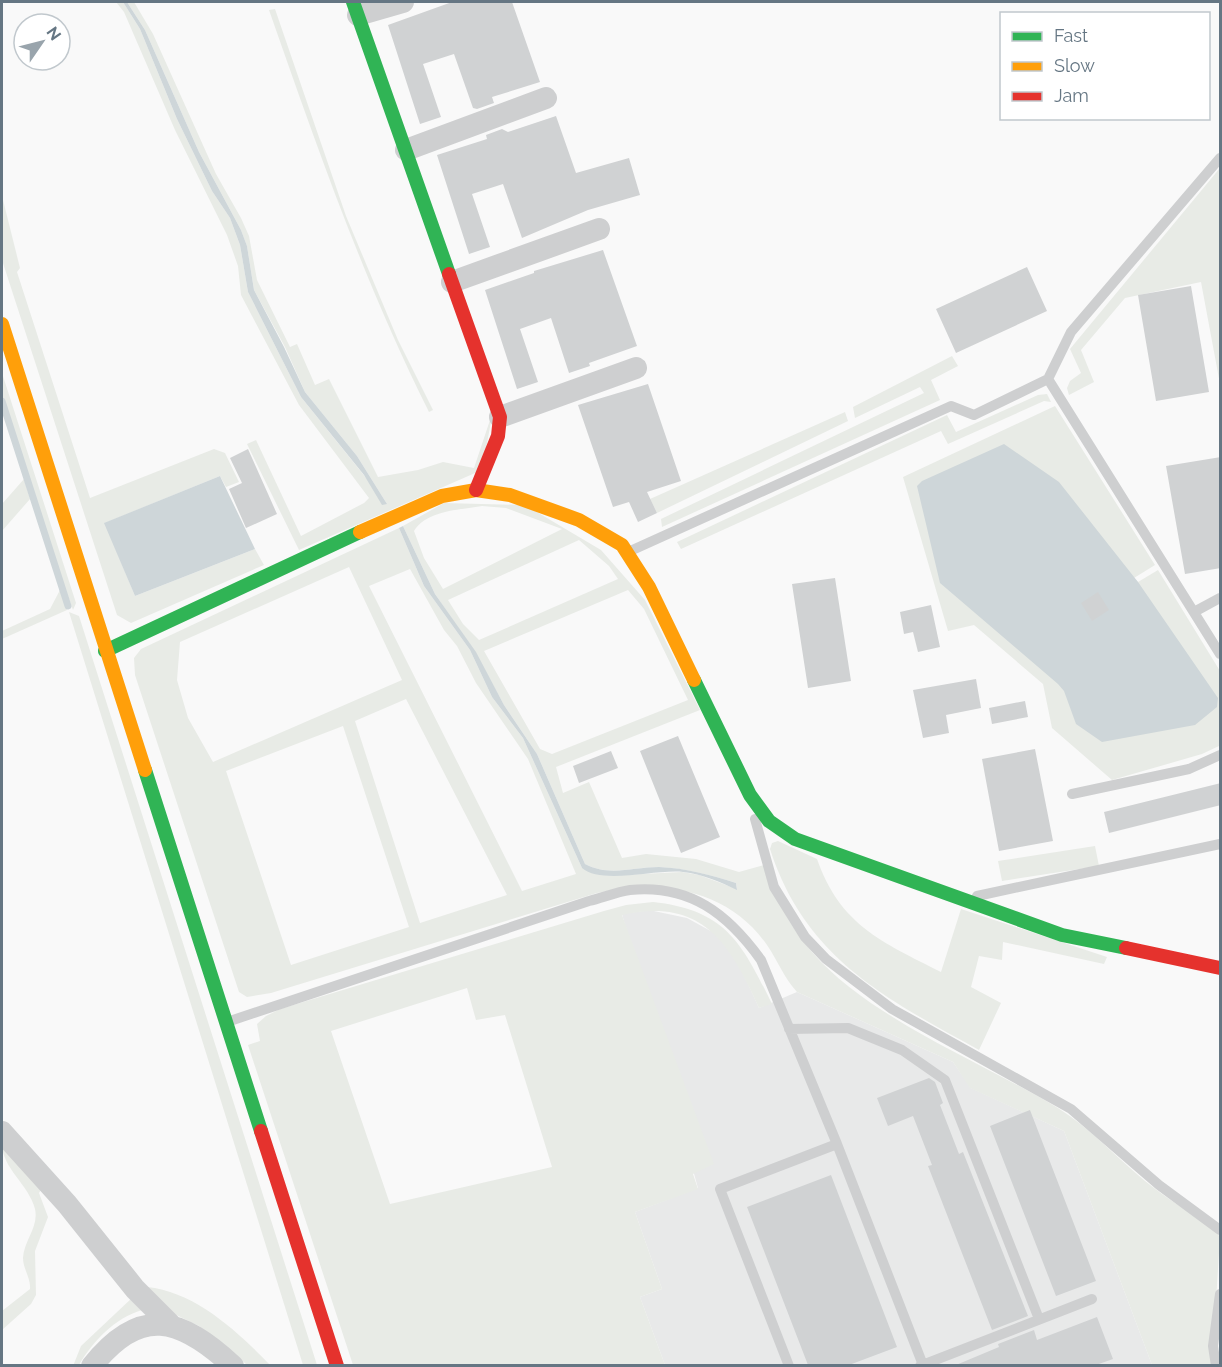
<svg xmlns="http://www.w3.org/2000/svg" width="1222" height="1367" font-family="Raleway,sans-serif">
<rect width="100%" height="100%" fill="#f9f9f9"/>
<path fill="#e8e9e9" d="M 649,910 L 687,918 L 718,935 L 738,962 L 759,1008 L 797,992 L 953,1062 L 971,1088 L 1064,1131 L 1152,1365 L 665,1365 L 640,1297 L 662,1289 L 635,1212 L 698,1188 L 622,914 Z"/>
<path fill="#e8ebe6" fill-rule="evenodd" d="M 116,2 L 123,2 L 140,29 L 177,119 L 212,191 L 230,218 L 240,245 L 248,292 L 301,397 L 387,504 L 357,456 L 305,392 L 285,347 L 254,290 L 247,246 L 241,230 L 199,152 L 145,30 L 127,2 L 134,2 L 153,34 L 216,174 L 241,218 L 249,236 L 257,280 L 290,347 L 297,344 L 315,385 L 329,379 L 378,477 L 418,470 L 443,462 L 474,468 L 493,411 L 482,470 L 299,550 L 247,444 L 256,440 L 301,536 L 364,503 L 369,498 L 299,405 L 252,316 L 241,295 L 238,266 L 227,235 L 175,130 L 124,12 Z
M 275,9 L 346,216 L 398,340 L 433,410 L 429,412 C 364,282 317,147 269,10 Z
M 1220,168 L 1220,384 L 1201,282 L 1125,298 L 1081,350 L 1094,382 L 1069,395 L 1067,388 L 1070,381 L 1081,373 L 1070,349 Z
M 2,196 L 20,268 L 17,272 L 90,498 L 214,449 L 225,453 L 239,482 L 226,487 L 220,476 L 105,523 L 135,596 L 255,549 L 264,565 L 131,623 L 117,615 L 2,260 Z
M 952,356 L 958,366 L 931,380 L 940,400 L 662,527 L 661,519 L 924,393 L 920,387 L 855,418 L 853,407 Z
M 2,373 L 76,603 L 73,610 L 41,520 L 2,395 Z
M 1047,394 L 1051,402 L 1044,401 L 948,444 L 941,431 L 681,549 L 677,542 L 947,415 L 956,432 L 1038,395 Z
M 1055,406 L 1155,565 L 1134,578 L 1138,582 L 1158,570 L 1220,671 L 1219,746 L 1202,754 L 1112,780 L 1052,728 L 1043,684 L 974,625 L 948,631 L 903,477 Z
M 845,412 L 848,421 L 657,513 L 650,499 Z
M 24,479 L 30,499 L 2,531 L 2,504 Z
M 444,503 L 525,505 L 601,550 L 645,600 L 700,710 L 556,767 L 563,793 L 589,782 L 622,858 L 646,854 L 696,859 L 739,872 L 764,865 C 775,897 789,926 812,952 C 870,1019 982,1062 1058,1108 C 1090,1128 1116,1157 1145,1181 C 1166,1198 1191,1213 1213,1228 L 1220,1237 L 1212,1365 L 1152,1365 L 1064,1131 L 970,1088 L 953,1062 L 797,992 C 784,978 778,961 767,945 C 727,888 660,880 597,893 L 271,993 L 247,997 L 239,992 L 135,675 L 134,658 L 141,649 L 399,528 L 424,586 L 470,650 L 492,697 L 523,738 L 582,868 L 620,875 L 682,872 L 699,875 L 737,889 L 736,883 C 711,875 685,868 658,867 C 632,867 610,877 585,864 L 537,754 L 504,705 L 475,652 L 435,594 L 403,526 ZM 482,506 L 506,508 L 562,529 L 443,589 L 424,558 L 414,531 C 427,510 460,510 482,506 ZM 579,540 L 609,566 L 618,579 L 479,640 L 463,624 L 448,600 ZM 349,567 L 402,680 L 213,762 L 188,718 L 177,680 L 180,642 ZM 410,569 L 444,630 L 457,646 L 476,683 L 528,759 L 576,874 L 522,891 L 369,586 ZM 628,590 L 644,609 L 688,700 L 552,754 L 540,749 L 484,651 ZM 406,699 L 507,895 L 420,923 L 355,721 ZM 343,726 L 409,927 L 291,965 L 226,771 Z
M 60,590 L 67,610 L 2,639 L 2,631 L 50,609 Z
M 69,612 L 79,616 L 317,1365 L 303,1365 Z
M 778,841 L 817,859 C 840,925 882,942 941,972 L 961,909 L 1107,957 L 1104,964 L 1003,942 L 1002,960 L 979,956 L 971,987 L 1001,1003 L 979,1050 C 885,998 805,958 770,849 L 772,843 Z
M 1095,846 L 1099,866 L 1002,881 L 998,861 Z
M 653,902 C 726,910 742,943 772,1004 L 759,1008 C 730,944 703,897 622,915 L 714,1164 L 693,1174 L 698,1189 L 635,1212 L 662,1289 L 640,1297 L 665,1365 L 353,1365 L 248,1045 L 260,1041 L 257,1024 L 266,1016 L 280,1009 L 604,911 L 626,905 ZM 467,988 L 476,1020 L 505,1015 L 552,1167 L 390,1204 L 331,1031 Z
M 2,1144 L 42,1188 L 39,1193 L 48,1217 L 35,1251 L 36,1295 L 31,1304 L 2,1330 L 2,1311 L 30,1289 C 31,1278 23,1269 23,1258 C 24,1240 39,1227 35,1209 C 29,1185 2,1168 2,1144 Z
M 147,1287 C 196,1292 238,1332 270,1365 L 247,1365 L 225,1345 L 199,1326 L 166,1310 Z
M 133,1297 L 142,1310 C 115,1318 93,1341 79,1365 L 73,1366 L 81,1346 Z"/>
<path fill="#ced6d9" d="M 123,2 L 127,2 L 145,30 L 199,152 L 241,230 L 247,246 L 254,290 L 284,347 L 305,392 L 357,456 L 387,504 L 382,505 L 364,475 L 301,397 L 248,292 L 240,245 L 230,218 L 212,191 L 177,119 L 140,29 Z
M 1004,444 L 1059,482 L 1138,582 L 1218,698 L 1217,707 L 1195,725 L 1102,742 L 1076,724 L 1064,691 L 1058,684 L 940,583 L 917,486 L 922,481 Z
M 220,476 L 255,549 L 135,596 L 104,523 Z
M 403,526 L 435,594 L 476,652 L 504,705 L 537,754 L 585,864 C 610,877 632,867 659,867 C 686,868 711,875 736,883 L 737,890 C 720,882 702,874 683,872 C 657,869 601,885 582,868 L 523,738 L 492,697 L 470,650 L 424,586 L 399,528 Z"/>
<g fill="none" stroke-linecap="round" stroke-linejoin="round">
<path stroke="#ced6d9" stroke-width="7" d="M 2,401 L 68,606"/>
</g>
<path fill="#d0d2d3" d="M 452,2 L 512,2 L 540,82 L 492,97 L 494,103 L 477,109 L 473,108 L 454,54 L 423,64 L 441,117 L 420,124 L 388,25 Z
M 556,116 L 576,173 L 629,158 L 640,195 L 588,210 L 522,238 L 503,184 L 472,194 L 490,247 L 469,254 L 437,155 L 487,139 L 486,135 L 502,129 L 508,132 Z
M 603,250 L 637,346 L 589,363 L 590,366 L 569,373 L 551,318 L 520,329 L 538,382 L 517,389 L 485,290 L 534,273 L 534,271 Z
M 1027,267 L 1047,311 L 956,353 L 936,309 Z
M 1191,286 L 1209,392 L 1156,401 L 1138,295 Z
M 648,384 L 681,481 L 647,492 L 657,513 L 638,522 L 629,502 L 613,507 L 578,405 Z
M 248,449 L 277,514 L 246,528 L 229,489 L 242,483 L 230,458 Z
M 1221,457 L 1221,568 L 1185,574 L 1166,466 Z
M 835,578 L 851,681 L 808,688 L 792,584 Z
M 1098,592 L 1109,610 L 1092,621 L 1081,603 Z
M 931,605 L 940,647 L 918,652 L 913,632 L 904,634 L 900,612 Z
M 976,679 L 981,708 L 946,715 L 949,733 L 923,738 L 913,690 Z
M 1025,701 L 1028,717 L 992,724 L 989,708 Z
M 678,736 L 720,837 L 681,853 L 640,751 Z
M 1035,749 L 1053,841 L 999,851 L 982,759 Z
M 611,751 L 618,768 L 579,783 L 573,766 Z
M 1221,783 L 1221,805 L 1109,833 L 1104,812 Z
M 929,1078 L 935,1082 L 943,1103 L 940,1105 L 959,1154 L 963,1152 L 1028,1316 L 992,1330 L 928,1166 L 932,1165 L 913,1116 L 888,1126 L 877,1098 Z
M 1030,1110 L 1096,1281 L 1056,1296 L 990,1126 Z
M 831,1175 L 897,1347 L 849,1365 L 808,1365 L 747,1207 Z
M 1097,1317 L 1113,1359 L 1096,1365 L 956,1365 L 999,1347 L 998,1344 L 1034,1330 L 1037,1340 Z"/>
<g fill="none" stroke-linecap="round" stroke-linejoin="round">
<path stroke="#cecfd0" stroke-width="10" d="M 1048,379 L 1220,654
M 628,552 L 951,406 L 974,415 L 1048,379 L 1071,332 L 1220,158
M 1194,612 L 1220,598
M 1072,794 L 1189,769 L 1220,755
M 755,819 L 774,887 L 805,937 L 826,959 L 892,1009 L 1071,1109 L 1159,1185 L 1220,1230
M 977,896 L 1220,844
M 230,1021 L 589,901 C 602,898 616,892 630,890 C 690,884 728,914 761,960 L 837,1144
M 789,1029 L 848,1028 L 902,1050 L 945,1080 L 1039,1319
M 789,1366 L 720,1189 L 837,1144 L 923,1365
M 920,1366 L 1092,1299
M 1216,1366 L 1213,1346 L 1220,1294"/>
<path stroke="#cecfd0" stroke-width="22" d="M 358,15 L 403,2
M 406,150 L 546,98
M 452,282 L 599,229
M 500,417 L 636,368
M 2,1132 L 67,1204 L 135,1289 L 172,1326
M 92,1366 C 140,1305 180,1317 233,1366"/>
<path stroke="#30b455" stroke-width="14" d="M 353,2 L 449,274
M 105,651 L 360,532
M 694,680 L 750,795 L 769,821 L 795,839 L 1062,935 L 1126,948
M 145,770 L 261,1131"/>
<path stroke="#ff9f0a" stroke-width="14" d="M 2,324 L 145,770
M 360,532 L 442,496 L 476,490 L 510,495 L 579,520 L 622,545 L 649,587 L 694,680"/>
<path stroke="#e5322d" stroke-width="14" d="M 449,274 L 500,417 L 498,436 L 476,490
M 1126,948 L 1220,968
M 261,1131 L 337,1366"/>
</g>
<rect width="1222" height="1367" fill="none" stroke="#657683" stroke-width="6"/>
<rect x="1000" y="12" width="210" height="108" fill="#ffffff" stroke="#c1c8cd" stroke-width="1.5"/>
<rect x="1012" y="32" width="30" height="9" fill="#30b455" stroke="#c1c8cd" stroke-width="1.5"/>
<text x="1054" y="42" font-size="18" fill="#657683">Fast</text>
<rect x="1012" y="62" width="30" height="9" fill="#ff9f0a" stroke="#c1c8cd" stroke-width="1.5"/>
<text x="1054" y="72" font-size="18" fill="#657683">Slow</text>
<rect x="1012" y="92" width="30" height="9" fill="#e5322d" stroke="#c1c8cd" stroke-width="1.5"/>
<text x="1054" y="102" font-size="18" fill="#657683">Jam</text>
<g transform="translate(42 42) rotate(55)"><circle r="28" fill="#ffffff" stroke="#c1c8cd" stroke-width="1.5"/>
<path d="M0-4.5L10 22L0 15L-10 22Z" fill="#99a4ac"/>
<text y="-9" font-size="16" font-weight="bold" text-anchor="middle" fill="#657683">N</text>
</g>
</svg>
